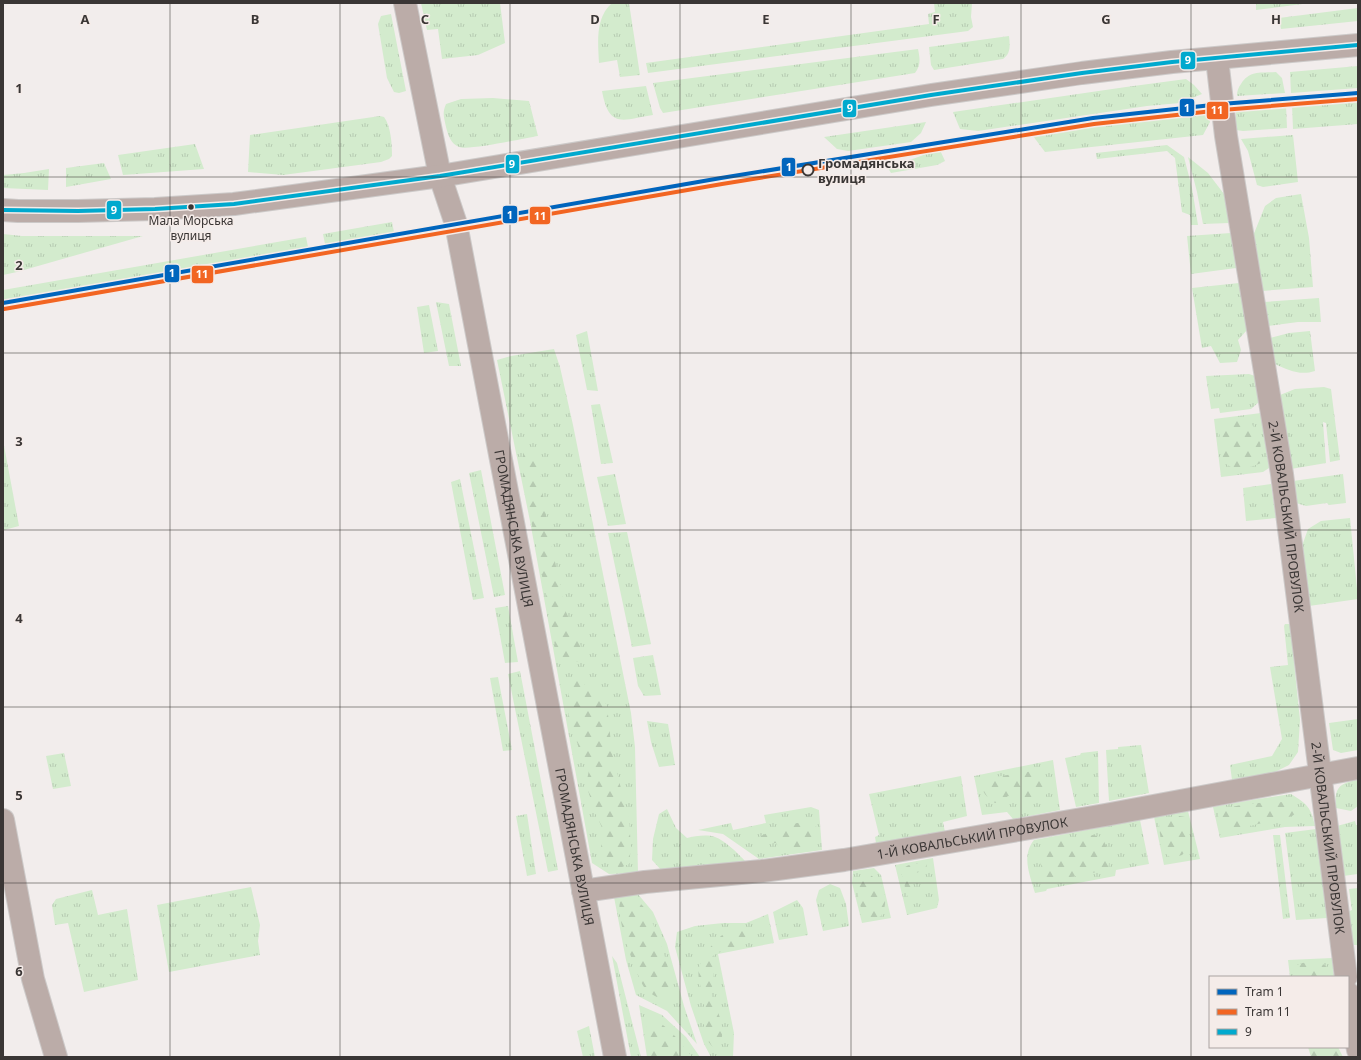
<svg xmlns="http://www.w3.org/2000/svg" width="1361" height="1060" font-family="'Noto Sans',sans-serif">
<defs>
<pattern id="grass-tufts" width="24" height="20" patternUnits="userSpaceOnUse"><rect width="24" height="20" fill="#d3ebcd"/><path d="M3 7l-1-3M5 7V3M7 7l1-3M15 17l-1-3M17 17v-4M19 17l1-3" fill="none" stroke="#b6cab1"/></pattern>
<pattern id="forest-firs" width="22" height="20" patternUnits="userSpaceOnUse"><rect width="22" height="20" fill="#d3ebcd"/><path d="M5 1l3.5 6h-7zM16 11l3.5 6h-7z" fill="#b6cab1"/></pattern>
</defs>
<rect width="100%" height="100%" fill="#f2edec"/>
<path fill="url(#grass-tufts)" d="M 421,3 L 500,3 L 505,43 L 478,55 L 442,59 L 438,29 L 427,30 Z
M 612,3 L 629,3 L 640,75 L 620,77 L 617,60 L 599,63 C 598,42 595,18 612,3 Z
M 934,3 L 972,3 L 971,17 L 973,27 L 968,31 L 648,73 L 646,63 L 929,24 L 928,14 L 935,12 Z
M 1256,3 L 1310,3 L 1256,10 Z
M 1358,8 L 1358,21 L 1281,29 L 1279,18 Z
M 391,14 L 406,91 L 399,93 L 394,92 L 387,78 L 378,24 L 381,16 Z
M 1009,36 C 1010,45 1011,54 1003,59 L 934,70 L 931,65 L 929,47 Z
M 918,49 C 920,59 921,65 915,73 L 663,113 L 660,108 L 653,83 Z
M 1358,66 L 1358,88 L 1291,93 L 1290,72 Z
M 1276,72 L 1282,78 L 1285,93 L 1237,96 C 1237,91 1238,88 1241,84 C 1249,70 1262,73 1276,72 Z
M 1186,79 L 1194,85 L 1202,94 L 1180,103 L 1147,106 L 978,131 L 960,129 L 953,112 L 1126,87 Z
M 646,86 L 653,115 C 622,120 609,129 602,91 Z
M 493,98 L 529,101 L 538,136 C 525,138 468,151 459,147 C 451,144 448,135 446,127 C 444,117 442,113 446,104 L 461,99 Z
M 1358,100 L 1358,124 L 1293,129 L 1292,105 Z
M 1286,105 L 1287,128 L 1243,131 L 1236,130 L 1236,109 Z
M 1199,112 L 1209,117 L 1210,122 L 1203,135 L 1045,152 L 1033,136 L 1154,118 Z
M 380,116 L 384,117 C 391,126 392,144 392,156 L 389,159 L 381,162 L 283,175 L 248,172 L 250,135 Z
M 926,122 L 921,133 L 911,142 L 848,151 L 837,149 L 824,137 Z
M 1293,135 L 1298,182 L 1263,187 L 1257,185 L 1248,151 L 1241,139 Z
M 195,144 L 204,169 L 123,175 L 118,155 Z
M 1167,145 L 1184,157 L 1192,188 L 1198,225 L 1191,225 L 1190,215 L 1182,212 L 1175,158 L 1167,151 L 1097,159 L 1096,153 Z
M 940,150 L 945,161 L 937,165 L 891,173 L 888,168 C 899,162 907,161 918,157 C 926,154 931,151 940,150 Z
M 1188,157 L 1208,173 L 1224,194 L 1229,223 L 1203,224 L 1197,192 Z
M 104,163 L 111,179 L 66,187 L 66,168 Z
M 49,169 L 48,190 L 3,188 L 3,175 L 24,173 Z
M 1301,194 L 1309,238 L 1313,287 L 1262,291 L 1253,236 L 1265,206 L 1276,198 Z
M 392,222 L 394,232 L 325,244 L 323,234 Z
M 1231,233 L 1236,268 L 1191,274 L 1187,236 Z
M 3,234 L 22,236 L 143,236 L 17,272 L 3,275 Z
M 306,237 L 308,247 L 3,300 L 3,290 Z
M 1239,283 L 1247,330 L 1238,340 L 1241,350 L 1237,362 L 1220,363 L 1211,346 L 1202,348 L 1192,288 Z
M 1319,298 L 1321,322 L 1298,322 L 1268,326 L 1264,302 Z
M 436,302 L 449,304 L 461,366 L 449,366 Z
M 429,305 L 438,351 L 424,353 L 417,307 Z
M 587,331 L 598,391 L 587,390 L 576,335 Z
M 1310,331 L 1315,371 C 1300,376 1288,370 1275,364 L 1270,338 L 1289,333 Z
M 554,349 L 560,367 L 573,425 L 631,713 L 635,747 L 638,873 L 609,874 L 592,863 L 530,521 L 497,360 L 511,356 Z
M 1249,374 L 1255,376 L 1259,402 L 1251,409 L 1220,413 L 1219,408 L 1211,409 L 1206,376 Z
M 1324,387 L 1331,389 L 1340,460 L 1330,462 L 1326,423 L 1323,422 L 1326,463 L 1291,469 L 1280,395 L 1295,389 Z
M 600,404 L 613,463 L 601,464 L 591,405 Z
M 1261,413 L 1269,468 L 1263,472 L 1221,477 L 1214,419 Z
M 3,440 L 19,526 L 4,530 L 3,525 Z
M 481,470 L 505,595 L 494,597 L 469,473 Z
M 615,474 L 626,524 L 608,526 L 597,477 Z
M 1343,474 L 1346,503 L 1329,505 L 1327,503 L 1306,506 L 1296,503 L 1293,481 Z
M 460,479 L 484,598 L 473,600 L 451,482 Z
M 1271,484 L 1276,518 L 1246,521 L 1243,488 Z
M 1350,518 L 1358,599 L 1309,606 L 1302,546 L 1308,529 L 1321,521 Z
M 627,532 L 651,644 L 632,647 L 608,533 Z
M 508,606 L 518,662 L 505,663 L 495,608 Z
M 1285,624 L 1290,624 L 1300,720 L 1298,752 L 1289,765 L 1275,772 L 1232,780 L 1230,765 L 1272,756 L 1282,739 L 1270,667 L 1288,665 L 1284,626 Z
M 653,655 L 661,695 L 644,696 L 638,686 L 633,658 Z
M 520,671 L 558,870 L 548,872 L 508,674 Z
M 498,677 L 512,750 L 503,751 L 490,678 Z
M 1358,719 L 1358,750 L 1341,753 L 1333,750 L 1329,723 Z
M 647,721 L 668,724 L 675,765 L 659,767 L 651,742 Z
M 1141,745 L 1149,793 L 1109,801 L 1106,750 L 1118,749 L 1118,747 Z
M 1098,751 L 1099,803 L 1076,807 L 1065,758 L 1080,755 L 1081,753 Z
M 64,753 L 71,786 L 53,789 L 46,756 Z
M 1053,760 L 1060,810 L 1013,819 L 1007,812 L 982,815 L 974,776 Z
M 961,776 L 967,816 L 943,822 L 945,832 L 876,843 L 875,837 L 879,835 L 869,794 Z
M 1358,780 L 1358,806 L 1351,811 L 1336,808 C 1334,788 1339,783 1358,780 Z
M 1291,794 C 1307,804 1311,807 1315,826 L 1285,827 L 1220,838 L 1213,807 L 1258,799 Z
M 811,807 L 819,810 L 822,850 L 759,859 L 723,834 L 698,830 L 731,823 L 733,830 L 766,823 L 764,815 Z
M 667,809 L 676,828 L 687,838 C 695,836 707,834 715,837 C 724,840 739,854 745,861 L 662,871 L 652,860 L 653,839 L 659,814 Z
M 1188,811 L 1200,859 L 1164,865 L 1154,817 Z
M 527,814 L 536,874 L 527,876 L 516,816 Z
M 1140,820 L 1149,864 L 1116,870 L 1115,876 L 1047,889 L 1046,891 L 1035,893 C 1030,875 1021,856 1034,840 Z
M 1355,821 L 1356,825 L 1358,825 L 1358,874 L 1343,876 L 1337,826 Z
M 1316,829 L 1327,918 L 1296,920 L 1285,833 Z
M 1273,835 L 1280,835 L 1290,918 L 1283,919 Z
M 933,858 L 939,900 L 937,908 L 907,915 L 895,865 Z
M 874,868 L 881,875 L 891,918 L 862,923 L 852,883 L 853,871 Z
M 830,884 L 840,888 L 846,904 L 849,926 L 823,931 L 816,900 L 819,890 Z
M 251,887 L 260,925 L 258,941 L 260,955 L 169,972 L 157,905 Z
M 1358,888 L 1358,945 L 1352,945 L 1347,912 L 1352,910 L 1349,889 Z
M 92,890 L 98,915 L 127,909 L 138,980 L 84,992 L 68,923 L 55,925 L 52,905 L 56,899 Z
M 637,893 L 653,912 L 667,944 L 684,1006 L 697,1044 L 667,1011 L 636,995 L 626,960 L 614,897 Z
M 797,900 L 803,908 L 808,935 L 779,940 L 773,912 Z
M 768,914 L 774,943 L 718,954 L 734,1033 L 733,1057 L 711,1057 L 704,1044 L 691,1006 L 675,947 L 677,932 L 695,926 L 723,923 L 746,923 Z
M 612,956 L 617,963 L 641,1057 L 631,1057 Z
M 1332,958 L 1334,977 L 1290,977 L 1288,960 Z
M 639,1005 L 662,1015 L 686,1037 L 700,1057 L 647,1057 Z
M 589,1026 L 595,1057 L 583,1057 L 577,1031 Z"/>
<path fill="url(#forest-firs)" d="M 1248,420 C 1262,435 1261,444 1261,463 C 1254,466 1248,468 1240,468 C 1218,470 1221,445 1219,429 L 1227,421 Z
M 523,450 L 539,458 L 543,497 L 550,539 L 566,612 L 583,651 L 581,662 L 564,660 L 556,652 L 545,589 L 523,481 Z
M 577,679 L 596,693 L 607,705 L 612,753 L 629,820 L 631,847 L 629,864 L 620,868 L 602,857 L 601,844 L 603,830 L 596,814 L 586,785 L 589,770 L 569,724 L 568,700 L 569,682 Z
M 1039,770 L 1046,776 L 1050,789 L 1042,800 C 1028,801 1022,798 1008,796 L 1001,802 L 995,803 C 987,798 982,792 980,782 L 989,778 Z
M 1285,802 L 1295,805 L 1299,811 L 1292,816 L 1232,830 L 1223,829 C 1220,824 1217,818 1219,812 C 1237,802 1265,803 1285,802 Z
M 1179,816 L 1185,817 L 1188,823 L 1186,851 L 1182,855 L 1172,858 C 1161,854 1160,834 1159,824 L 1160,820 L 1164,818 Z
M 813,820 L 816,825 L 817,843 L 809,849 L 797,850 L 780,848 L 776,843 L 765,844 L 759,837 L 782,826 Z
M 1093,835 L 1101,837 C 1107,844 1111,859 1108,868 L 1102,871 L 1050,881 C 1041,873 1039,861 1040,850 L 1049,843 Z
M 923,863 L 927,864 L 926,869 L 909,876 C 908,887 918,895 911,905 L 907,895 L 901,872 C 906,863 914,864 923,863 Z
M 868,874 C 884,881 890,901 881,916 L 876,918 L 866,917 C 860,911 854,885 859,877 Z
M 629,898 C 636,899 642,904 646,910 C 655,924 674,978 672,993 C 672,996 670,998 668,1000 C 660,1000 648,993 644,987 C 636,974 613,911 621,900 Z
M 735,928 L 747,929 C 762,949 719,947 712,957 C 716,973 712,979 712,994 C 712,1001 717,1008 719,1015 C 723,1025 724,1039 718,1048 L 714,1048 C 698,1035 707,1013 703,995 C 701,986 697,978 699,968 C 702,955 721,931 735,928 Z
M 1318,962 C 1325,964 1330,969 1330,977 L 1297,977 C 1291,960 1305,963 1318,962 Z
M 651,1020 C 667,1022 683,1046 692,1057 L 650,1057 L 646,1030 L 647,1026 Z
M 1308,1047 L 1338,1047 L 1343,1057 L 1311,1057 Z"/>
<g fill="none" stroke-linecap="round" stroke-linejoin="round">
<g stroke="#ccc9c8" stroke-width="24">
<g id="minor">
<path id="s1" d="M 405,3 L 440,176 L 456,224 L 615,1057"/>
<path id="s2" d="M 1217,59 L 1226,136 L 1282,474 L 1346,977"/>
<path d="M 3,210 L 18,211 L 78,211 L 155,209 L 234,204 L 440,176 L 931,95 L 1082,73 L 1172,62 L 1358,45"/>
<path d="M 3,820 L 33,979 L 56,1057"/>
<path id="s3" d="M 583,891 L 645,882 L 762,871 L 844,860 L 1105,815 L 1358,768"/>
<path d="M 1348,993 L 1358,1050"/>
</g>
</g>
<use href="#minor" stroke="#bbaca8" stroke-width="22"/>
<g stroke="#f5ece9" stroke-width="7">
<path id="bus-1" d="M 3,210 L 78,211 L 155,209 L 234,204 L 440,176 L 931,95 L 1082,73 L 1172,62 L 1358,45"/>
</g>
<use href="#bus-1" stroke="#00a9ce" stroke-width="4"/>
<g stroke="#f5ece9" stroke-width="7">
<path id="tram-1" d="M 3,303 L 721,178 L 1093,118 L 1221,104 L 1358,93"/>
</g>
<g stroke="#f5ece9" stroke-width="7">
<path id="tram-2" d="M 4,309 L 722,184 L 1094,124 L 1222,110 L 1358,99"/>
</g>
<use href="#tram-1" stroke="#0065bd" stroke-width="4"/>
<use href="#tram-2" stroke="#f26522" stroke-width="4"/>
</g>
<path fill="none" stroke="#3a3635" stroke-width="1" stroke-opacity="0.55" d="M 170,3 L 170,1057M 340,3 L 340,1057M 510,3 L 510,1057M 680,3 L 680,1057M 851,3 L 851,1057M 1021,3 L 1021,1057M 1191,3 L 1191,1057M 3,177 L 1358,177M 3,353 L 1358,353M 3,530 L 1358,530M 3,707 L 1358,707M 3,883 L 1358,883"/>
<circle fill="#f5ece9" stroke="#3a3635" stroke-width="2" cx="808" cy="170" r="5.5"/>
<circle fill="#3a3635" stroke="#f5ece9" stroke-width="1.5" cx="191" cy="207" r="3.5"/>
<g text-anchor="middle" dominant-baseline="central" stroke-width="3" stroke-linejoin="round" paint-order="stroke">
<g font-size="12" fill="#3a3635" stroke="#f5ece9">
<text x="191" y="220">Мала Морська<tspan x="191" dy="15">вулиця</tspan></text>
</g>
<g font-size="13" font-weight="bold" fill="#3a3635" stroke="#f5ece9" text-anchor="start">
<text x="818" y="163">Громадянська<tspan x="818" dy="15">вулиця</tspan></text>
</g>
<g font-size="13" fill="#3a3635" stroke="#f5ece9">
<text stroke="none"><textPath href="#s2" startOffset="463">2-Й КОВАЛЬСЬКИЙ ПРОВУЛОК</textPath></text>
<text stroke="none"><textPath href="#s1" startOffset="537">ГРОМАДЯНСЬКА ВУЛИЦЯ</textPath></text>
<text stroke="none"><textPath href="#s3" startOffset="393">1-Й КОВАЛЬСЬКИЙ ПРОВУЛОК</textPath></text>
<text stroke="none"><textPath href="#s2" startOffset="787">2-Й КОВАЛЬСЬКИЙ ПРОВУЛОК</textPath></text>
<text stroke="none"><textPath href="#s1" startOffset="861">ГРОМАДЯНСЬКА ВУЛИЦЯ</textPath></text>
</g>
</g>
<g font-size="13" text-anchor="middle" font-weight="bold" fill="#3a3635" stroke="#f5ece9" stroke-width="3" stroke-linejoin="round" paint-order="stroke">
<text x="85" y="24">A</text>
<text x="255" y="24">B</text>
<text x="425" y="24">C</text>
<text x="595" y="24">D</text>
<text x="766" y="24">E</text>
<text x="936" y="24">F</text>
<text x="1106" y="24">G</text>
<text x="1276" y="24">H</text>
<text x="19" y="93">1</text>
<text x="19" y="270">2</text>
<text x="19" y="446">3</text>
<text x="19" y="623">4</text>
<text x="19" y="800">5</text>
<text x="19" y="976">6</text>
</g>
<g stroke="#f5ece9" stroke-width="1.5">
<rect x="1180" y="51" width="16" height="19" rx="4" fill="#00a9ce"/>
<rect x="1179" y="98" width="16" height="19" rx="4" fill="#0065bd"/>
<rect x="842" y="99" width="15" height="19" rx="4" fill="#00a9ce"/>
<rect x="1206" y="101" width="23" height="19" rx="4" fill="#f26522"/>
<rect x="505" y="154" width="15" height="20" rx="4" fill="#00a9ce"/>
<rect x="781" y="157" width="15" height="20" rx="4" fill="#0065bd"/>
<rect x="106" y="200" width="16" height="20" rx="4" fill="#00a9ce"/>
<rect x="502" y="205" width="16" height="19" rx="4" fill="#0065bd"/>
<rect x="529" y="206" width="22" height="19" rx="4" fill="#f26522"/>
<rect x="164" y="264" width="16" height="19" rx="4" fill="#0065bd"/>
<rect x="191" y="265" width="23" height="19" rx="4" fill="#f26522"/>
</g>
<g font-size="11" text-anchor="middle" font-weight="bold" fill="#fff">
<text x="1188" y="64">9</text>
<text x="1187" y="112">1</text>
<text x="850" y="112">9</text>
<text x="1217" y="114">11</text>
<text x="512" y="168">9</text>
<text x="789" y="171">1</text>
<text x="114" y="214">9</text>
<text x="510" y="219">1</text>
<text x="540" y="220">11</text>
<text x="172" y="277">1</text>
<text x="202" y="278">11</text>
</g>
<rect width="1361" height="1060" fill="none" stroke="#3a3635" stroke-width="8"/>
<rect x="1209" y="976" width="140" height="72" fill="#f5ece9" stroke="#aaa3a1"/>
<rect x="1217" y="989" width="20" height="6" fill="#0065bd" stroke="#aaa3a1"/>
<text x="1245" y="996" font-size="12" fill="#3a3635">Tram 1</text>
<rect x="1217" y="1009" width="20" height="6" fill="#f26522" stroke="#aaa3a1"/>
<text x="1245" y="1016" font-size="12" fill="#3a3635">Tram 11</text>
<rect x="1217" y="1029" width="20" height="6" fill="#00a9ce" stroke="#aaa3a1"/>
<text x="1245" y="1036" font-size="12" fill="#3a3635">9</text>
</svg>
